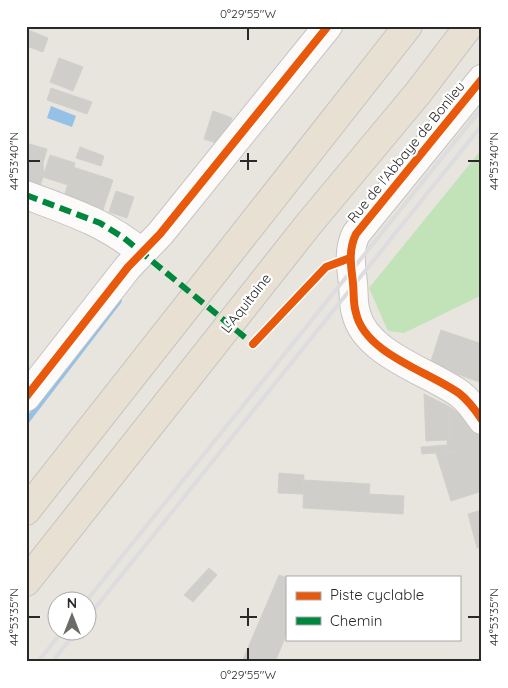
<svg xmlns="http://www.w3.org/2000/svg" width="508" height="688" font-family="Quicksand,sans-serif">
<rect width="100%" height="100%" fill="#e8e5de"/>
<path fill="#c2e2b8" d="M 482,149 L 482,295 L 404,333 L 388,331 L 369,288 Z"/>
<path fill="#95c1e6" d="M 51,106 L 76,116 L 72,127 L 47,118 Z"/>
<g fill="none" stroke-linecap="round" stroke-linejoin="round">
<path stroke="#95c1e6" stroke-width="5.5" d="M 26,422 L 119,301"/>
</g>
<path fill="#d0ceca" stroke="#d2d0cb" d="M 28,30 L 48,38 L 43,52 L 26,46 Z
M 59,58 L 83,67 L 73,91 L 50,82 Z
M 51,88 L 92,102 L 87,114 L 47,100 Z
M 213,111 L 232,118 L 222,145 L 204,139 Z
M 26,143 L 47,149 L 43,163 L 44,174 L 39,189 L 26,185 Z
M 80,147 L 104,156 L 101,166 L 76,158 Z
M 50,155 L 75,163 L 68,185 L 43,177 Z
M 73,167 L 113,180 L 103,210 L 64,197 Z
M 116,191 L 134,197 L 127,218 L 109,212 Z
M 441,330 L 482,344 L 482,383 L 430,364 Z
M 424,394 L 450,407 L 450,439 L 455,452 L 448,452 L 447,440 L 426,441 Z
M 450,407 L 472,424 L 482,441 L 482,491 L 451,501 L 436,453 L 455,452 L 450,439 Z
M 447,445 L 448,452 L 422,454 L 421,447 Z
M 279,473 L 304,475 L 303,494 L 278,493 Z
M 304,480 L 370,484 L 369,494 L 404,496 L 403,514 L 303,508 Z
M 482,510 L 482,546 L 477,548 L 468,514 Z
M 209,568 L 217,575 L 193,602 L 184,595 Z
M 279,575 L 287,578 L 287,633 L 275,662 L 242,662 Z"/>
<g fill="none" stroke-linecap="round" stroke-linejoin="round">
<g stroke="#c5c4c3" stroke-width="30">
<path id="minor" d="M 482,79 L 356,234 C 348,250 351,266 353,283 C 354,293 353,304 356,313 C 365,354 430,372 460,394 C 469,401 476,411 482,420
M 26,195 C 69,211 107,223 142,253
M 26,397 L 128,267 L 160,234 L 328,26"/>
</g>
<g stroke="#c4c3c0" stroke-width="30">
<path id="highway" d="M 26,511 L 408,26
M 26,582 L 308,225 L 418,93 L 469,26"/>
</g>
<use href="#minor" stroke="#fcfbfa" stroke-width="28"/>
<use href="#highway" stroke="#e8e0d3" stroke-width="28"/>
<path stroke="#dddcde" stroke-width="4" d="M 87,600 L 482,108
M 88,617 L 482,125
M 38,662 L 63,630
M 52,662 L 77,630"/>
<path stroke="#00873e" stroke-width="6" stroke-dasharray="12 6" stroke-linecap="butt" d="M 26,195 L 100,223 L 124,238 L 253,344 L 256,341"/>
<g stroke="#fff" stroke-width="11">
<path id="cycleway" d="M 482,79 L 356,234 C 348,250 351,266 353,283 C 354,293 353,304 356,313 C 365,354 430,372 460,394 C 469,401 476,411 482,420
M 253,344 L 326,267 L 350,258
M 26,397 L 128,267 L 160,234 L 328,26"/>
</g>
<use href="#cycleway" stroke="#e8590c" stroke-width="8"/>
</g>
<path fill="none" stroke="#292929" stroke-width="2" d="M 248,28 L 248,40M 248,153 L 248,170M 28,161 L 40,161M 240,161 L 257,161M 468,161 L 480,161M 248,608 L 248,626M 28,617 L 40,617M 240,617 L 257,617M 468,617 L 480,617M 248,648 L 248,660"/>
<g text-anchor="middle" dominant-baseline="central" stroke-width="4.5" stroke-linejoin="round" paint-order="stroke">
<g font-size="14" fill="#292929" stroke="#fff">
<text transform="translate(406 152) rotate(-51)">Rue de l'Abbaye de Bonlieu</text>
<text transform="translate(246 303) rotate(-52)">L'Aquitaine</text>
</g>
</g>
<rect width="508" height="688" fill="none" stroke="#ffffff" stroke-width="55"/>
<rect x="286" y="576" width="175" height="65" fill="#ffffff" stroke="#a9a9a9"/>
<rect x="296" y="592" width="25" height="8" fill="#e8590c" stroke="#a9a9a9"/>
<text x="330" y="600" font-size="15" fill="#292929">Piste cyclable</text>
<rect x="296" y="617" width="25" height="8" fill="#00873e" stroke="#a9a9a9"/>
<text x="330" y="626" font-size="15" fill="#292929">Chemin</text>
<g transform="translate(72 616)"><circle r="24" fill="#ffffff" stroke="#a9a9a9"/>
<path d="M0-4L9 19L0 12L-9 19Z" fill="#6c6b68"/>
<text y="-8" font-size="14" font-weight="bold" text-anchor="middle" fill="#292929">N</text>
</g>
<rect x="28" y="28" width="452" height="632" fill="none" stroke="#292929" stroke-width="2"/>
<g font-size="12" text-anchor="middle" fill="#292929">
<text x="248" y="18">0°29'55"W</text>
<text transform="translate(14 161) rotate(-90)" y="4">44°53'40"N</text>
<text transform="translate(494 161) rotate(-90)" y="4">44°53'40"N</text>
<text transform="translate(14 617) rotate(-90)" y="4">44°53'35"N</text>
<text transform="translate(494 617) rotate(-90)" y="4">44°53'35"N</text>
<text x="248" y="679">0°29'55"W</text>
</g>
</svg>
